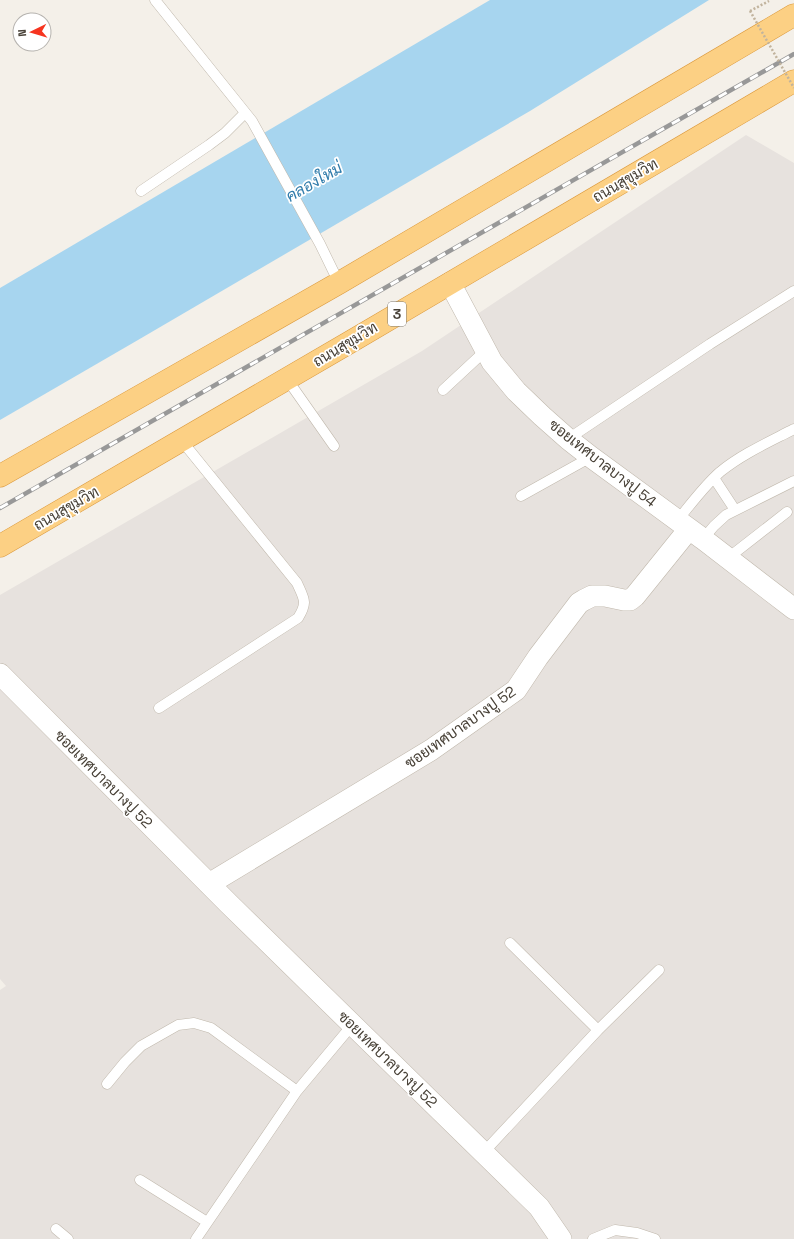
<svg xmlns="http://www.w3.org/2000/svg" width="794" height="1239" font-family="'Space Grotesk',Sarabun,sans-serif">
<rect width="100%" height="100%" fill="#f4f0e9"/>
<path fill="#e7e2de" d="M 746,135 L 794,163 L 794,1239 L 0,1239 L 0,990 L 6,986 L 0,979 L 0,595 L 422,351 Z"/>
<path fill="#a7d5ef" d="M 490,0 L 709,0 L 530,111 L 138,340 L 0,420 L 0,288 Z"/>
<g fill="none" stroke-linecap="round" stroke-linejoin="round">
<g stroke="#c0b8ac" stroke-width="11">
<path id="service" d="M 155,0 L 252,121 L 320,244 L 339,283
M 141,191 L 209,145 L 225,133 L 245,113
M 287,379 L 334,446
M 443,390 L 485,351
M 568,439 L 710,344 L 794,291
M 714,478 L 735,510
M 521,496 L 591,457
M 677,521 C 691,504 704,486 720,472 C 742,454 769,442 794,429
M 703,539 L 714,526 L 726,515 L 794,481
M 728,558 L 787,512
M 159,708 L 298,618 C 308,602 304,599 297,583 L 182,441
M 510,943 L 598,1030
M 107,1084 L 125,1062 L 141,1046 L 178,1025 L 194,1023 L 211,1028 L 297,1091
M 484,1152 L 598,1030 L 659,970
M 140,1180 L 207,1222
M 56,1229 L 68,1239
M 196,1239 L 297,1091 L 353,1024
M 593,1239 L 615,1230 L 637,1233 L 655,1239"/>
</g>
<g stroke="#c0b8ac" stroke-width="22">
<path id="minor" d="M 450,283 L 492,362 L 516,391 L 542,416 L 568,439 L 591,457 L 703,539 L 794,609
M 0,674 L 229,904 L 539,1207 L 561,1239
M 209,884 L 431,750 L 516,690 L 538,657 L 579,603 L 584,600 L 592,596 L 605,596 L 624,600 L 630,600 L 635,596 L 689,529"/>
</g>
<g stroke="#db993d" stroke-width="23">
<path id="trunk" d="M 0,476 L 339,283 L 794,15
M 0,546 C 266,393 529,236 794,81"/>
</g>
<path stroke="#c1b39d" stroke-width="2.5" stroke-dasharray="2 2" stroke-linecap="butt" d="M 750,11 L 769,1"/>
<use href="#service" stroke="#fff" stroke-width="10"/>
<use href="#minor" stroke="#fff" stroke-width="21"/>
<use href="#trunk" stroke="#fcd084" stroke-width="22"/>
<g stroke="#989898" stroke-width="4.5">
<path id="rail" d="M 0,508 L 794,54"/>
</g>
<use href="#rail" stroke="#fff" stroke-width="3" stroke-dasharray="9" stroke-linecap="butt"/>
<path stroke="#c1b39d" stroke-width="2.5" stroke-dasharray="2 2" stroke-linecap="butt" d="M 750,11 L 794,88"/>
</g>
<g text-anchor="middle" dominant-baseline="central" stroke-width="3.5" stroke-linejoin="round" paint-order="stroke">
<rect fill="#fff" stroke="#7f7a73" stroke-width="1" x="388" y="302" width="18" height="24" rx="3"/>
<g font-size="14" font-weight="bold" fill="#484137">
<text x="397" y="314">3</text>
</g>
<g font-size="15" fill="#484137" stroke="#fff">
<text transform="translate(625 180) rotate(-30)">ถนนสุขุมวิท</text>
<text transform="translate(345 344) rotate(-31)">ถนนสุขุมวิท</text>
<text transform="translate(603 463) rotate(38)">ซอยเทศบาลบางปู 54</text>
<text transform="translate(66 508) rotate(-30)">ถนนสุขุมวิท</text>
<text transform="translate(460 727) rotate(-35)">ซอยเทศบาลบางปู 52</text>
<text transform="translate(104 779) rotate(45)">ซอยเทศบาลบางปู 52</text>
<text transform="translate(388 1059) rotate(44)">ซอยเทศบาลบางปู 52</text>
</g>
<g font-size="16" font-style="italic" fill="#307cab" stroke="#fff">
<text transform="translate(314 182) rotate(-30)">คลองใหม่</text>
</g>
</g>
<g transform="translate(32 32) rotate(265)"><circle r="19" fill="#ffffff" stroke="#b6b3af"/>
<path d="M0-3L7 15L0 10L-7 15Z" fill="#f6341f"/>
<text y="-6" font-size="11" font-weight="bold" text-anchor="middle" fill="#484137">N</text>
</g>
</svg>
